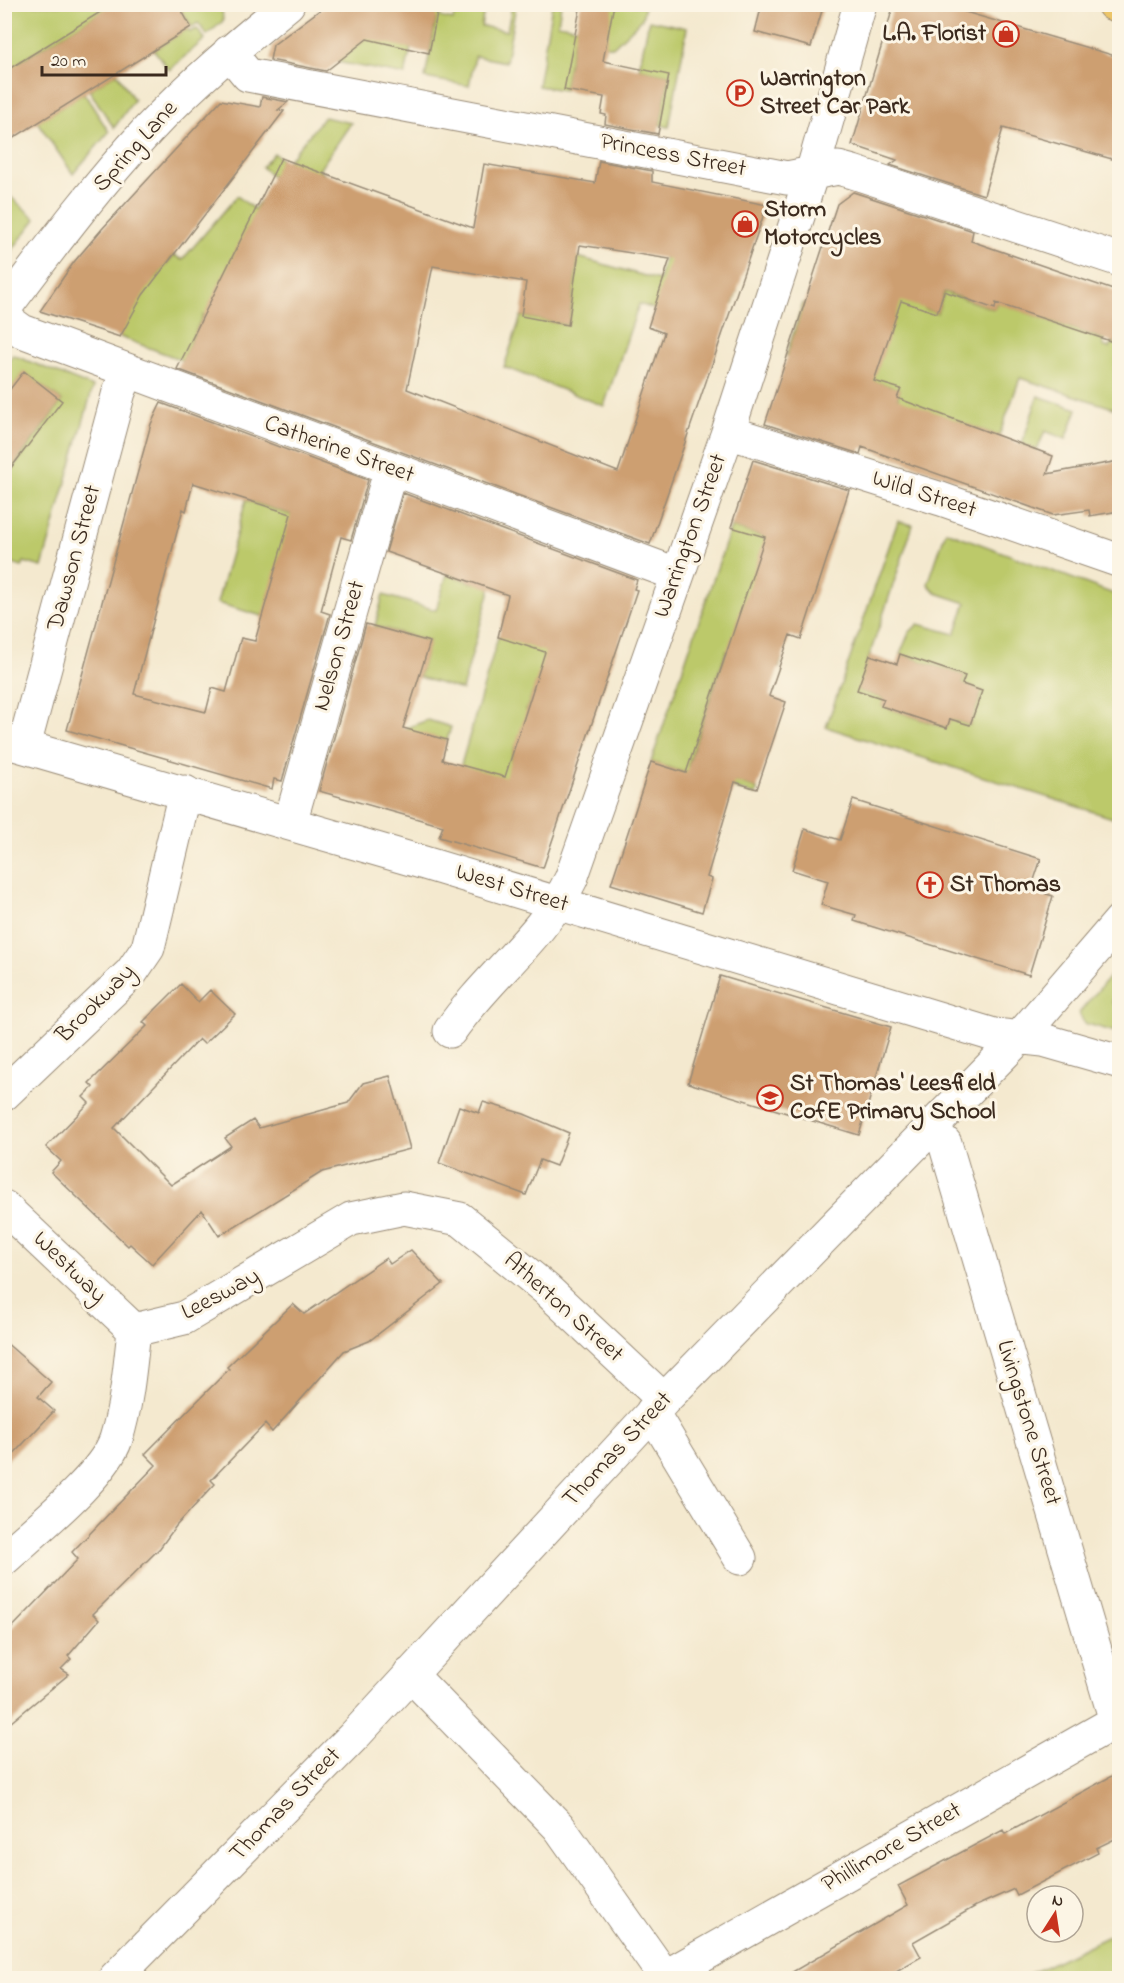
<svg xmlns="http://www.w3.org/2000/svg" width="1124" height="1983" font-family="'Indie Flower',sans-serif">
<rect width="100%" height="100%" fill="#fcf5e5"/>
<filter id="ink" filterUnits="userSpaceOnUse"><feTurbulence type="fractalNoise" baseFrequency=".0167" numOctaves="2"/><feDisplacementMap in="SourceGraphic" scale="12" xChannelSelector="R" yChannelSelector="G"/><feConvolveMatrix kernelMatrix="1 2 1 2 8 2 1 2 1" color-interpolation-filters="sRGB"/></filter>
<filter id="wash" filterUnits="userSpaceOnUse"><feTurbulence type="fractalNoise" baseFrequency=".008" numOctaves="4" result="noise"/><feDisplacementMap in="SourceGraphic" scale="24" xChannelSelector="R" yChannelSelector="G"/><feGaussianBlur stdDeviation="1.35" result="paint"/><feColorMatrix in="noise" values="0 0 0 0 0 0 0 0 0 0 0 0 0 0 0 0 0 1.4 0 .05"/><feComposite in="paint" operator="in"/></filter>
<g filter="url(#wash)">
<rect width="100%" height="100%" fill="#f4e9cf"/>
<path fill="#bcc96b" stroke="#7c7a44" stroke-width="1.5" d="M 4,5 L 113,5 L 21,61 L 54,112 L 84,93 L 109,132 L 73,174 L 5,75 Z
M 178,5 L 217,5 L 222,8 L 223,21 L 207,35 L 198,23 L 192,27 Z
M 409,5 L 442,5 L 440,17 L 453,20 L 456,5 L 485,5 L 481,26 L 507,31 L 512,5 L 516,5 L 506,62 L 475,56 L 469,86 L 425,78 L 436,19 L 418,15 L 405,75 L 337,62 Z
M 552,5 L 561,5 L 558,24 L 598,31 L 614,5 L 645,5 L 642,19 L 613,47 L 574,40 L 564,90 L 538,86 Z
M 649,20 L 687,28 L 669,127 L 660,125 L 669,75 L 639,69 Z
M 187,29 L 190,32 L 197,29 L 205,39 L 169,70 L 154,50 Z
M 117,73 L 134,100 L 114,128 L 89,90 Z
M 324,117 L 351,123 L 319,170 L 325,174 L 247,330 L 203,315 L 182,360 L 120,337 L 121,296 L 152,282 L 174,255 L 182,260 L 237,196 L 254,209 L 276,180 L 262,167 L 274,153 L 286,163 Z
M 5,192 L 36,219 L 5,259 Z
M 669,239 L 699,279 L 737,291 L 733,304 L 683,288 L 654,309 L 639,304 L 604,406 L 504,367 L 521,316 L 568,325 L 578,257 L 659,280 Z
M 933,285 L 925,309 L 937,313 L 944,292 L 994,309 L 997,302 L 1105,340 L 1103,346 L 1109,348 L 1112,342 L 1119,345 L 1119,410 L 1020,378 L 999,436 L 897,400 L 900,389 L 786,356 L 803,303 L 839,316 Z
M 13,355 L 93,387 L 42,567 L 24,562 L 22,567 L 5,561 L 5,478 L 62,401 L 24,372 L 5,397 L 5,365 Z
M 1038,396 L 1077,409 L 1066,439 L 1045,431 L 1037,450 L 1022,444 Z
M 246,500 L 313,522 L 262,616 L 217,603 Z
M 898,521 L 913,525 L 858,690 L 884,699 L 882,706 L 946,728 L 950,719 L 970,725 L 982,691 L 962,684 L 965,676 L 900,654 L 909,633 L 918,624 L 955,634 L 966,603 L 936,593 L 928,584 L 946,531 L 1119,596 L 1119,820 L 826,727 Z
M 731,527 L 768,538 L 796,568 L 781,660 L 779,668 L 726,651 L 688,766 L 757,789 L 756,795 L 651,762 Z
M 489,534 L 504,540 L 462,690 L 419,677 L 429,641 L 375,626 L 383,595 L 436,610 L 447,574 L 473,583 Z
M 562,616 L 526,710 L 538,714 L 527,749 L 515,746 L 511,759 L 512,794 L 461,765 L 498,637 Z
M 428,720 L 451,727 L 447,740 L 400,730 Z
M 1119,965 L 1119,992 L 1112,1002 L 1119,1009 L 1119,1033 L 1084,1023 L 1079,1013 Z
M 1119,1931 L 1119,1978 L 1021,1978 Z"/>
<g id="blocks">
<path fill="#cd9f71" fill-rule="evenodd" d="M 113,4 L 178,4 L 191,27 L 4,144 L 4,72 Z
M 328,4 L 439,4 L 429,53 L 367,39 L 326,71 L 270,60 L 273,45 Z
M 581,4 L 614,4 L 603,61 L 669,75 L 658,134 L 605,124 L 606,115 L 601,114 L 604,97 L 564,90 Z
M 762,4 L 824,4 L 811,47 L 755,32 Z
M 894,4 L 938,4 L 1119,57 L 1119,161 L 1003,128 L 984,195 L 890,165 L 897,160 L 852,145 Z
M 262,97 L 288,102 L 278,110 L 284,111 L 143,295 L 120,337 L 40,311 L 74,262 L 102,229 L 221,100 L 260,107 Z
M 281,158 L 473,228 L 484,164 L 595,183 L 599,161 L 652,171 L 652,182 L 767,205 L 650,544 L 177,369 ZM 580,245 L 670,259 L 648,327 L 664,333 L 618,472 L 407,389 L 433,266 L 526,282 L 521,316 L 568,325 Z
M 853,192 L 973,231 L 971,241 L 1119,292 L 1119,344 L 996,303 L 995,309 L 944,291 L 937,313 L 901,301 L 874,381 L 901,389 L 897,398 L 1053,456 L 1047,474 L 1119,461 L 1119,511 L 1090,516 L 1089,510 L 1053,515 L 862,447 L 860,454 L 765,424 L 837,204 Z
M 24,371 L 62,401 L 4,477 L 4,397 Z
M 161,403 L 368,480 L 351,540 L 341,537 L 321,611 L 330,614 L 282,781 L 274,779 L 272,789 L 67,730 L 151,424 ZM 193,483 L 291,514 L 255,641 L 241,638 L 226,692 L 212,688 L 206,712 L 134,694 L 183,509 L 186,511 Z
M 753,460 L 849,490 L 801,639 L 790,635 L 769,696 L 786,702 L 757,789 L 735,782 L 707,877 L 712,879 L 702,912 L 611,884 L 651,762 L 686,773 L 727,651 L 765,537 L 731,527 Z
M 403,493 L 637,580 L 634,589 L 637,590 L 543,868 L 439,837 L 443,826 L 319,791 L 366,624 L 430,642 L 403,728 L 447,740 L 442,760 L 505,777 L 545,652 L 498,637 L 508,595 L 386,552 Z
M 900,654 L 965,676 L 962,684 L 982,691 L 970,725 L 950,719 L 947,728 L 881,706 L 884,699 L 857,690 L 870,655 L 897,664 Z
M 853,800 L 1041,859 L 1031,889 L 1053,896 L 1029,975 L 854,921 L 856,915 L 821,905 L 828,881 L 792,870 L 805,829 L 840,840 Z
M 720,976 L 891,1027 L 859,1135 L 688,1083 Z
M 181,984 L 198,1002 L 210,990 L 235,1014 L 204,1044 L 199,1039 L 114,1128 L 171,1185 L 231,1146 L 225,1138 L 253,1120 L 259,1128 L 348,1103 L 363,1083 L 390,1076 L 410,1149 L 322,1172 L 219,1236 L 202,1210 L 152,1264 L 130,1244 L 128,1246 L 51,1172 L 61,1161 L 46,1147 L 89,1103 L 83,1097 L 93,1087 L 89,1083 L 147,1026 L 143,1022 Z
M 483,1102 L 524,1114 L 569,1133 L 556,1166 L 540,1160 L 526,1195 L 439,1163 L 459,1106 L 479,1113 Z
M 411,1250 L 443,1284 L 369,1341 L 344,1351 L 272,1432 L 265,1424 L 211,1480 L 215,1484 L 176,1526 L 160,1548 L 93,1614 L 99,1620 L 68,1656 L 71,1659 L 61,1669 L 69,1674 L 4,1728 L 4,1636 L 78,1559 L 72,1552 L 156,1465 L 145,1454 L 229,1369 L 227,1367 L 293,1304 L 304,1314 L 386,1258 L 390,1264 Z
M 4,1341 L 51,1382 L 38,1397 L 54,1411 L 4,1464 Z
M 1119,1772 L 1119,1837 L 1096,1848 L 1098,1853 L 1017,1895 L 1014,1889 L 976,1906 L 913,1942 L 921,1957 L 884,1978 L 782,1978 L 908,1905 L 898,1886 L 1003,1830 L 1005,1834 Z"/>
</g>
</g>
<g filter="url(#ink)">
<use href="#blocks" fill-opacity="0" stroke="#988a76" stroke-width="1.5"/>
<g fill="none" stroke-linecap="round" stroke-linejoin="round">
<g stroke="#988a76" stroke-width="35">
<path id="minor" d="M 229,52 L 248,75 L 787,178 L 838,168 L 853,172 L 1120,260
M 4,309 C 50,248 96,186 148,130 C 191,84 239,44 288,4
M 4,318 L 22,331 L 676,574
M 728,432 L 941,499 L 1120,561
M 4,741 L 421,862 L 994,1035 L 1043,1040 L 1120,1062
M 24,746 L 119,392 L 128,371
M 290,823 L 391,468
M 450,1031 C 486,978 543,937 571,879 L 728,432 L 812,173 L 860,4
M 4,1094 L 131,973 L 148,948 L 185,792
M 931,1130 L 945,1143 L 1116,1721
M 4,1207 L 134,1330
M 652,1412 L 740,1558
M 4,1559 C 34,1531 104,1476 116,1439 C 127,1404 130,1366 134,1330 L 184,1318 L 351,1219 L 404,1208 L 460,1219 L 546,1289 L 664,1400
M 410,1674 L 559,1827 L 665,1977
M 115,1978 L 354,1736 L 664,1400 L 1020,1037 L 1120,921
M 663,1978 L 1120,1719"/>
</g>
<g stroke="#988a76" stroke-width="35">
<path id="major" d="M 1113,4 L 1120,6"/>
</g>
<use href="#minor" stroke="#fff" stroke-width="33"/>
<use href="#major" stroke="#ecc569" stroke-width="33"/>
</g>
</g>
<defs>
<g id="shop-ring" transform="scale(1.35)"><circle r="9.5" fill="#fcf5e5" stroke="#c8321e" stroke-width="1.5"/><path d="M-5-2.5h2.3a2.7 3.5 0 0 1 5.4 0H5L5.5 6h-11ZM-1.5-2.5h3a1.5 2.3 0 0 0-3 0Z" fill="#c8321e"/></g>
<g id="parking-ring" transform="scale(1.35)"><circle r="9.5" fill="#fcf5e5" stroke="#c8321e" stroke-width="1.5"/><path d="M-3.5-5.5H1a3.5 3.5 0 0 1 0 7H-1V5.5H-3.5ZM-1-3.4V-.6H.8a1.4 1.4 0 0 0 0-2.8Z" fill="#c8321e"/></g>
<g id="church-ring" transform="scale(1.35)"><circle r="9.5" fill="#fcf5e5" stroke="#c8321e" stroke-width="1.5"/><path d="M-1.2-6h2.4v3.5h3.3v2.4h-3.3V6h-2.4V-.1h-3.3v-2.4h3.3Z" fill="#c8321e"/></g>
<g id="school-ring" transform="scale(1.35)"><circle r="9.5" fill="#fcf5e5" stroke="#c8321e" stroke-width="1.5"/><path d="M0-5L7-2L0 1L-7-2ZM-4 1L0 2.5L4 1V4Q0 6-4 4Z" fill="#c8321e"/></g>
</defs>
<g fill-rule="evenodd">
<use href="#shop-ring" x="1006" y="34"/>
<use href="#parking-ring" x="740" y="93"/>
<use href="#shop-ring" x="745" y="224"/>
<use href="#church-ring" x="930" y="885"/>
<use href="#school-ring" x="770" y="1098"/>
</g>
<g text-anchor="middle" dominant-baseline="central" stroke-width="6" stroke-linejoin="round" paint-order="stroke">
<g font-size="24" font-weight="bold" fill="#3b2a1e" stroke="#fcf5e5" text-anchor="start">
<text x="986" y="34" text-anchor="end">L.A. Florist</text>
<text x="760" y="79">Warrington<tspan x="760" dy="28">Street Car Park</tspan></text>
<text x="764" y="210">Storm<tspan x="764" dy="28">Motorcycles</tspan></text>
<text x="950" y="885">St Thomas</text>
<text x="790" y="1084">St Thomas' Leesfield<tspan x="790" dy="28">CofE Primary School</tspan></text>
</g>
<g font-size="24" fill="#3b2a1e" stroke="#fcf5e5">
<text transform="translate(136 147) rotate(-48)">Spring Lane</text>
<text transform="translate(673 156) rotate(11)">Princess Street</text>
<text transform="translate(339 450) rotate(20)">Catherine Street</text>
<text transform="translate(924 495) rotate(18)">Wild Street</text>
<text transform="translate(691 536) rotate(-70)">Warrington Street</text>
<text transform="translate(75 558) rotate(-75)">Dawson Street</text>
<text transform="translate(340 646) rotate(-74)">Nelson Street</text>
<text transform="translate(512 889) rotate(17)">West Street</text>
<text transform="translate(96 1004) rotate(-45)">Brookway</text>
<text transform="translate(69 1268) rotate(44)">Westway</text>
<text transform="translate(221 1295) rotate(-28)">Leesway</text>
<text transform="translate(563 1308) rotate(42)">Atherton Street</text>
<text transform="translate(1028 1423) rotate(73)">Livingstone Street</text>
<text transform="translate(618 1450) rotate(-47)">Thomas Street</text>
<text transform="translate(286 1805) rotate(-46)">Thomas Street</text>
<text transform="translate(892 1848) rotate(-30)">Phillimore Street</text>
</g>
</g>
<rect width="1124" height="1983" fill="none" stroke="#fcf5e5" stroke-width="24"/>
<g transform="translate(1055 1914) rotate(12)"><circle r="28" fill="#fcf5e5" stroke="#afa495" stroke-width="1.5"/>
<path d="M0-4.5L10 22L0 15L-10 22Z" fill="#c8321e"/>
<text y="-9" font-size="16" font-weight="bold" text-anchor="middle" fill="#3b2a1e">N</text>
</g>
<path d="M42 66v9h124v-9" fill="none" stroke="#3b2a1e" stroke-width="3"/>
<text x="51" y="66" font-size="18" fill="#3b2a1e" stroke="#fcf5e5" stroke-width="4.5" paint-order="stroke">20 m</text>
</svg>
